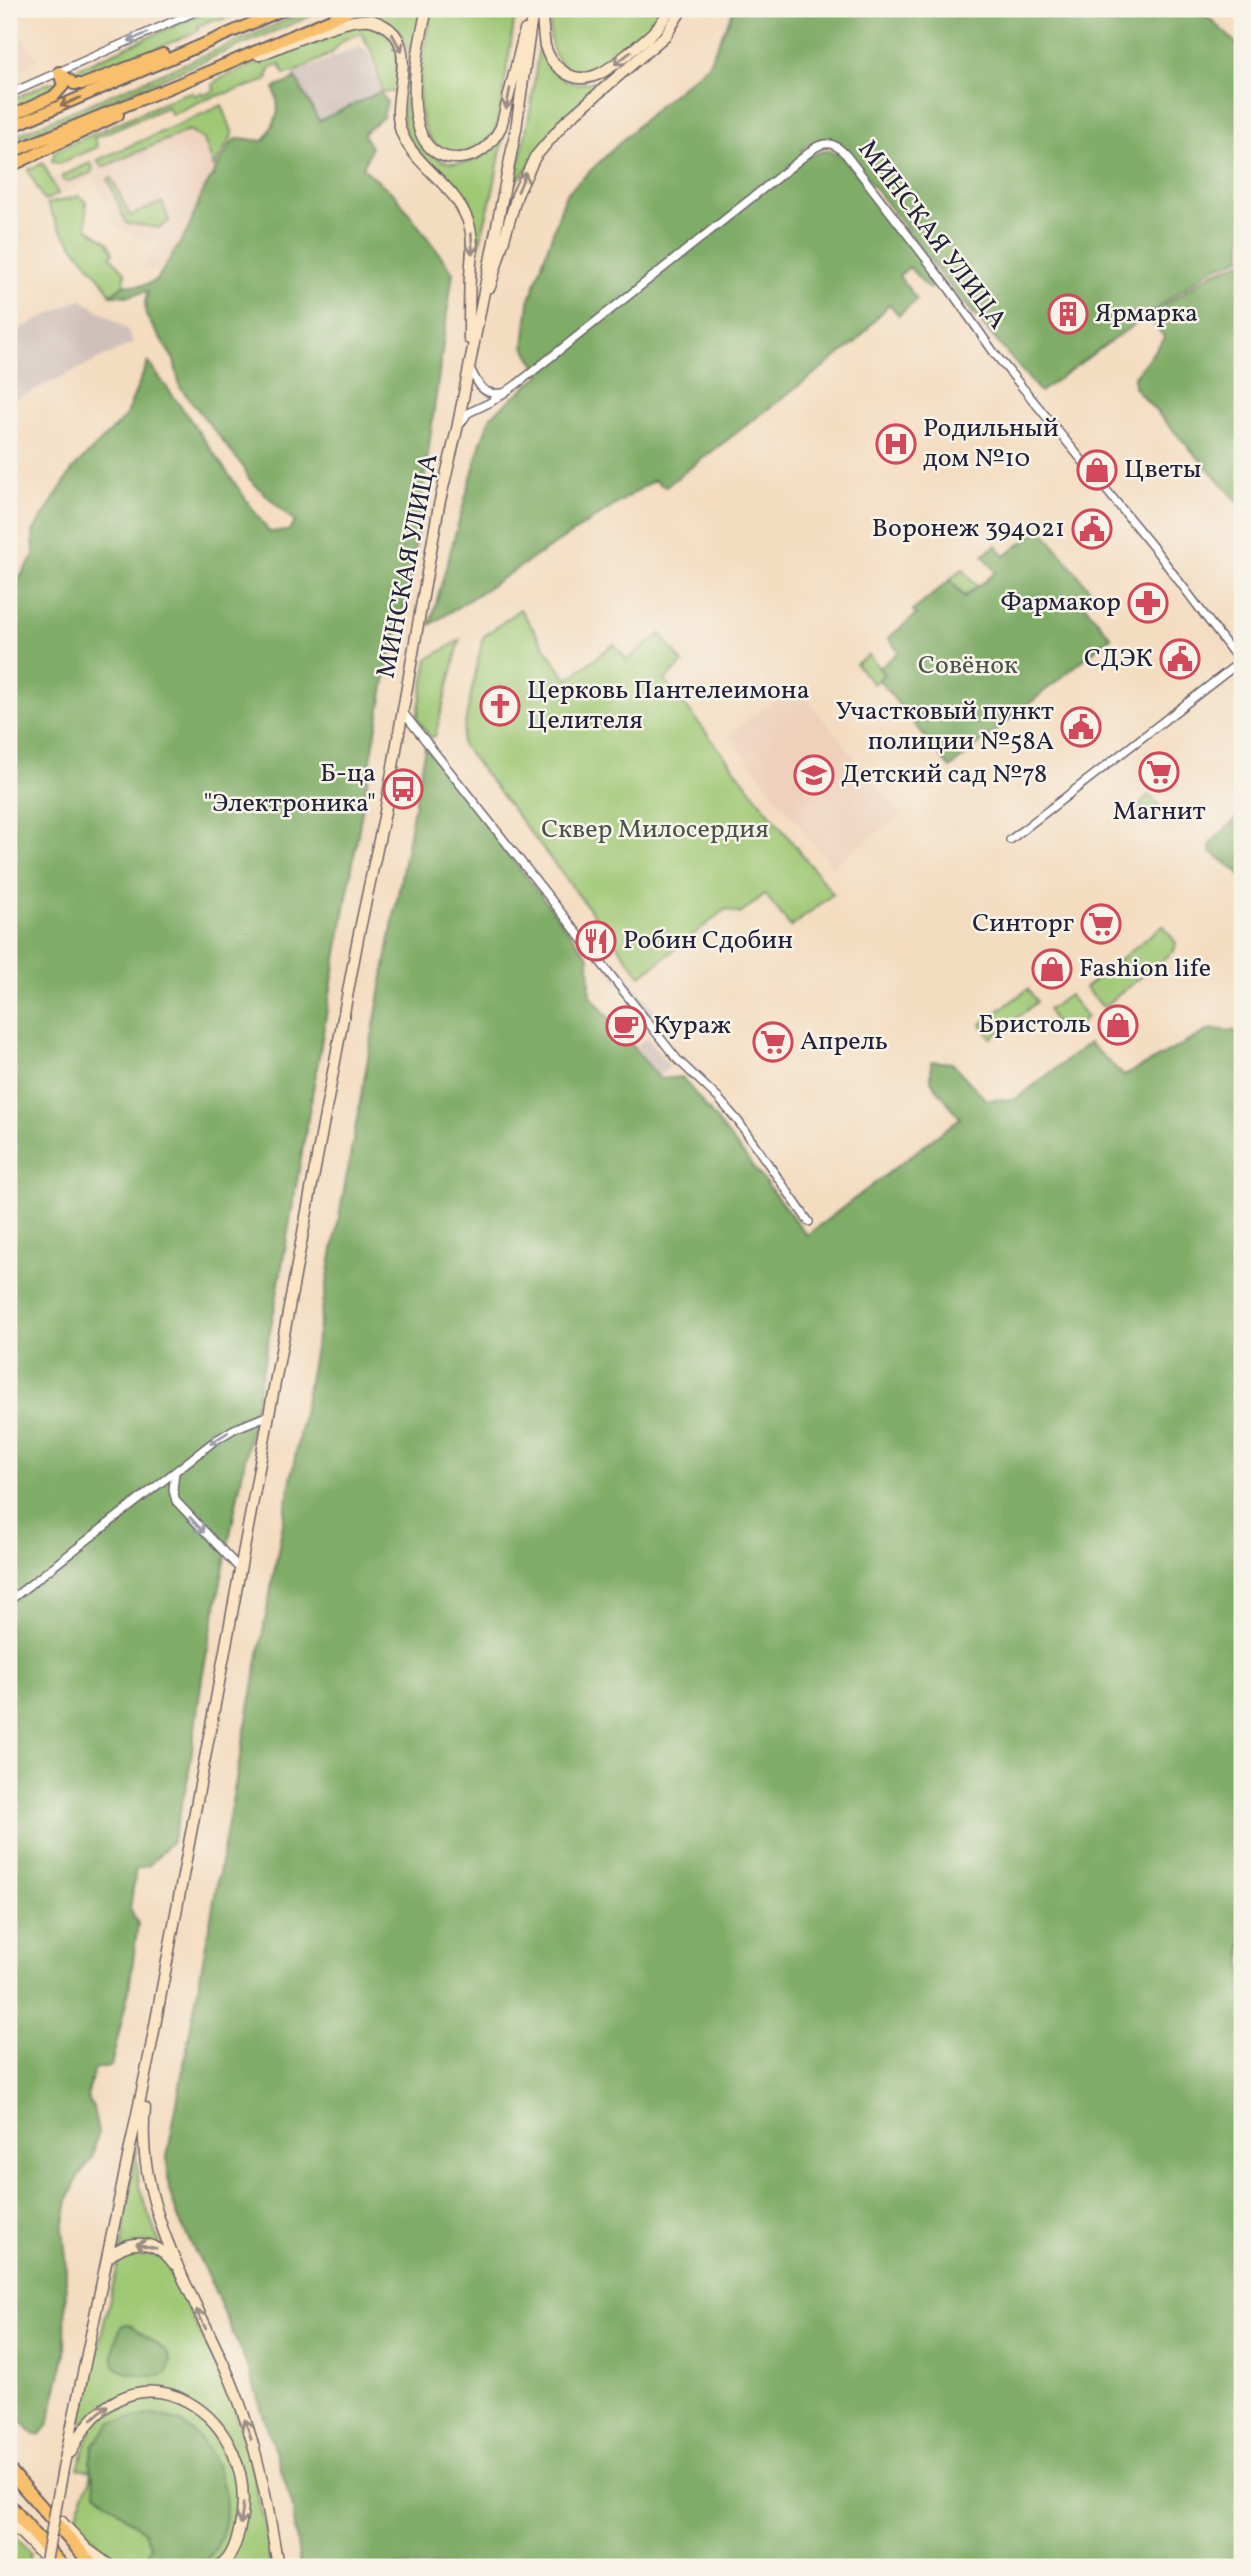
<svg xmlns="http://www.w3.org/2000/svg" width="1251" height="2576" font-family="Vollkorn,serif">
<rect width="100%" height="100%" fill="#f7f3e8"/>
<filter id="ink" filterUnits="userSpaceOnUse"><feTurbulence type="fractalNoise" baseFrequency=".0143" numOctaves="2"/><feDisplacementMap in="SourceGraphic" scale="14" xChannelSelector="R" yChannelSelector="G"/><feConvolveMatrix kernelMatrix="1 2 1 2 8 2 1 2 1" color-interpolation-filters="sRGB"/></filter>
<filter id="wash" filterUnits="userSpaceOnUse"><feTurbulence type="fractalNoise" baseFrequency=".00686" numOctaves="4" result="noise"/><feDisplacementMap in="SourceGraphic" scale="28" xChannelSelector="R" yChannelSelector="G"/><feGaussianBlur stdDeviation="1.57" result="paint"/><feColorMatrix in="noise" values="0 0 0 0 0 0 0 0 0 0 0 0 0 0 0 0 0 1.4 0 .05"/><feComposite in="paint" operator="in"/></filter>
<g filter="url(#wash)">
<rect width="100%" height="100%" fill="#f4dcc0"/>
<path fill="#eed0bb" d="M 9,21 L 39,60 L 9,74 Z
M 222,106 L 232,135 L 200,192 L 183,235 L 160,271 L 143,269 L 158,246 L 116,227 L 94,179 L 45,201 L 36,187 Z
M 796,685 L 901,815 L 832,867 L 728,735 Z"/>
<path fill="#cfc0ba" d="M 361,46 L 372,58 L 380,92 L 319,121 L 294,74 Z
M 81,299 L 126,328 L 133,343 L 9,402 L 9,334 Z
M 615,960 L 655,1011 L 646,1018 L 606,966 Z
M 647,1038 L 670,1067 L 659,1076 L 636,1046 Z"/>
<path fill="#9fc874" stroke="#607558" stroke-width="2" d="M 212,9 L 254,9 L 221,20 L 214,19 L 198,26 L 198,31 L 82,80 L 72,77 L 72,71 Z
M 313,9 L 327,9 L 9,143 L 9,138 Z
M 370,9 L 423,9 C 416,49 394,118 427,150 C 436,158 444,163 456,163 C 478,163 493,152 504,133 L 494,187 L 477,253 C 476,219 462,193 437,169 C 425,158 412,147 406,132 C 395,101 420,66 403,37 C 393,20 375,16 357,14 Z
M 432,9 L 516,9 L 499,120 C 492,137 480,153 460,154 C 454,155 446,151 440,148 C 403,124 426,45 432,9 Z
M 553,9 L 665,9 C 649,31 591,96 562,65 C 547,48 549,29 553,9 Z
M 676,9 L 679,9 L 661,35 L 588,97 L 516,182 L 531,106 L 539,45 C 549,59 552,78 574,83 C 605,89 663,34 676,9 Z
M 352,24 C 401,24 401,52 396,92 L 382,92 L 374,56 L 361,33 L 343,40 L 331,54 L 295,72 L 284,74 L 280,64 L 270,69 L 266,81 L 201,101 L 171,115 L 167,107 L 94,138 L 98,147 L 59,164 L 52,161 L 55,151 L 183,94 L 193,92 L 194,96 L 202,92 L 204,95 L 214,91 L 213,84 L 219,79 Z
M 50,82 L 58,83 L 57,87 L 52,93 L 9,111 L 9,101 Z
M 222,105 L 233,134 L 214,167 L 204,140 L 189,130 L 103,167 L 98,162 L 98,160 Z
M 43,163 L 58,194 L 44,201 L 28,170 Z
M 90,163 L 93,167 L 91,173 L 67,182 L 62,179 L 62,176 Z
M 112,178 L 130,216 L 162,202 L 169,221 L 159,228 L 126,223 L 108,179 Z
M 79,196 L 86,202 L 87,228 L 108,242 L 113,253 L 110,256 L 125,272 L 124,284 L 111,295 L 104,283 L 59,228 L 47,204 Z
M 963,569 L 977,586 L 964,596 L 950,579 Z
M 520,609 L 567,680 L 614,644 L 627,660 L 661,634 L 683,663 L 665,680 L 833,894 L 791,927 L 765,894 L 740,914 L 726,909 L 641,976 L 461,743 L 483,637 Z
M 460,640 L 435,736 L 431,738 L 417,719 L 428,659 Z
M 869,655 L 884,675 L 873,684 L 856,664 Z
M 1148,795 L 1159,804 L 1157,816 L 1140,812 L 1140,804 Z
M 1163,925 L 1176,943 L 1174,951 L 1103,1007 L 1085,988 Z
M 1028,989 L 1037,1002 L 991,1038 L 981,1024 Z
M 1069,995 L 1087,1017 L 1076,1027 L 1054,1022 L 1048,1010 Z
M 135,2147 L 139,2186 L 155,2232 L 191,2314 L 228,2388 L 242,2429 L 265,2525 L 270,2567 L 117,2567 L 80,2524 L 77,2516 L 79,2506 L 90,2481 L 92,2471 L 78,2468 L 91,2431 L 81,2418 L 120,2257 Z
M 9,2529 L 30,2553 L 27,2567 L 9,2567 Z"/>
<path fill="#7fac66" stroke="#506750" stroke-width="2" d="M 734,9 L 1200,9 L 1242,49 L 1242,258 L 1213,268 L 1040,392 L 945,280 L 847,152 L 834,140 L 812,143 L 801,150 L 808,157 C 824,148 832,149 846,160 L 941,282 L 929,289 L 909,267 L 899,276 L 917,300 L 899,315 L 889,304 L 855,343 L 665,487 L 654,480 L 430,625 L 481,442 L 491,416 L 541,374 L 524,346 L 529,302 L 566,194 L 657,107 L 708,65 Z
M 295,77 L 319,121 L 380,92 L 387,102 L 383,117 L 363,134 L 371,147 L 363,168 L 396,196 L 453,272 L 413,562 L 401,621 L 387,669 L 275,1306 L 202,1678 L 188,1778 L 173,1840 L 149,1865 L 136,1869 L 130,1908 L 138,1924 L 129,1990 L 111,2066 L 94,2069 L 87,2097 L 93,2108 L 98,2133 L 92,2158 L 78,2177 L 68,2200 L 63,2228 L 66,2257 L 65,2356 L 48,2426 L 41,2434 L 35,2435 L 9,2409 L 9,593 L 34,556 L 33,532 L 73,469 L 125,417 L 148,362 L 187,415 L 269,532 L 288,531 L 295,522 L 248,478 L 244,468 L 180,387 L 174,360 L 146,316 L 145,302 L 148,291 L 128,296 L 111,295 L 124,284 C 136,287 149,286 158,278 L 188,230 L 202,193 L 232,142 L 239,138 L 264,141 C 277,118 282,114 274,88 L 294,80 Z
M 1242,262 L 1242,506 L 1134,387 L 1134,376 L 1165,338 L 1148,317 L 1214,272 Z
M 1041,528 L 1094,595 L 1084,604 L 1111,637 L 950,768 L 878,679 L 884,674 L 879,668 L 899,652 L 888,638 L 916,615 L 913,611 L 950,580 L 964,598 L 996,572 L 983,555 L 996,545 L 1005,556 Z
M 425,747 L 589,957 L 590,995 L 660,1079 L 682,1077 L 807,1235 L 960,1118 L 931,1081 L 931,1061 L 952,1063 L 986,1100 L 1016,1099 L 1089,1043 L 1124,1076 L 1211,1029 L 1235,1031 L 1242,1040 L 1242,2567 L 300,2567 L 292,2504 L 249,2371 L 211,2282 L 179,2220 L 169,2190 L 167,2157 Z
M 1240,815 L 1242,815 L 1242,878 L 1238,872 L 1210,851 L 1211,843 Z
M 129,2324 L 166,2351 L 171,2361 L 167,2373 C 158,2378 149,2376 139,2375 C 132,2373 122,2373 117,2368 C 107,2359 117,2334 123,2325 Z
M 154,2414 C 160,2416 168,2417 175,2420 C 210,2435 233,2490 224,2527 C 221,2543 211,2557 198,2567 L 148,2567 L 147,2556 L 151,2546 L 143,2531 L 96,2492 L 90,2461 L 94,2444 L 112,2422 Z"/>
</g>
<g filter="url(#ink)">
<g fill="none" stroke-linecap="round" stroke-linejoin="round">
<g stroke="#6c636a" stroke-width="10">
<path id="street" d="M 9,94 L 201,9
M 469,366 C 477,382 481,396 501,393
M 459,426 L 468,413 L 491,402 L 517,384 L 816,147 C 830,140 837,145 847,156 L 950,290 L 995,354 L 1157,552 L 1242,665
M 402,711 L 677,1059 L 719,1099 L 738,1121 L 809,1222
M 1010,840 L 1241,661
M 175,1472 L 173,1490 L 176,1501 L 239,1568
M 9,1601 L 213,1442 L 234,1429 L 269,1415"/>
</g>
<g stroke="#6c636a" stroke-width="13">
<path id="secondary" d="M 427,9 C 418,46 392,161 460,158 C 480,157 492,144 501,127 L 525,30
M 541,9 C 543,21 543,35 545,46 C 548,57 555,66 564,72 C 587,89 612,67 630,52 C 645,40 662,27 669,9
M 259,55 C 285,46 351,13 374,21 C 424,38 392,89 399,124 C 407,164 459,183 470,228 C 474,244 471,259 470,276 C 469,297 469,318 469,339
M 490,287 L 517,195 L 535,157 L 565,122 L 666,35 L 682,9
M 145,2108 C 134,2206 195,2295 231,2381 C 256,2440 268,2503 278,2567
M 109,2257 C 130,2237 157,2240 174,2264
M 71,2452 C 131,2328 267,2416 239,2531 C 236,2544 230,2561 218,2567
M 63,2469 L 151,2047 L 358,938 L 385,812 L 439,505 L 457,429 L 516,129 L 533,9
M 9,2521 L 54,2567
M 61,2521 L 87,2549 L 112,2567"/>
</g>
<g stroke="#6c636a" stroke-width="14">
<path id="primary" d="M 59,72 L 74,84 L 84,84 L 163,54
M 9,117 L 54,96 L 63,86 L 59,72
M 9,128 L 285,9
M 9,153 L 203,74 L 354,9
M 9,167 L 118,115"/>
</g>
<g stroke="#6c636a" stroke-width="16">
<path id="highway" d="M 9,2470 L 94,2567
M 9,2505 L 63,2567"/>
</g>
<use href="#street" stroke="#fff" stroke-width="7"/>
<use href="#secondary" stroke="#fce5c4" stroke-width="10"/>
<use href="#primary" stroke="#f8bf6c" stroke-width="10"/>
<use href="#highway" stroke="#f8bf6c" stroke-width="12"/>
<g stroke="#22223b" stroke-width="5">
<path id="rail" d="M 1239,9 L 1242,12"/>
</g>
<use href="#rail" stroke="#f7f3e8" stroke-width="2.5" stroke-dasharray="8" stroke-linecap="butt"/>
<g stroke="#6c636a" stroke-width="13" stroke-linecap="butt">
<path id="secondary-bridge" d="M 45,2567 L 63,2469"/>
</g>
<use href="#secondary-bridge" stroke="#fce5c4" stroke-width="10"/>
</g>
<defs><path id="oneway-shaft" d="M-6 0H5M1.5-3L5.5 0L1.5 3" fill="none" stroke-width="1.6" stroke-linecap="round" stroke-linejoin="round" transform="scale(1.75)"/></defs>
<g stroke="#9c9ca7">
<use href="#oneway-shaft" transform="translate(138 37) rotate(156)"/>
<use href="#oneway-shaft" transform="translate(219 1438) rotate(148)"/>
<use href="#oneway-shaft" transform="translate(197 1525) rotate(47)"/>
</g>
<g stroke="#9a8d86">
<use href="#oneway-shaft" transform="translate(397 43) rotate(62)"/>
<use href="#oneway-shaft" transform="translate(623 58) rotate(142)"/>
<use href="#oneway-shaft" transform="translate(508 99) rotate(101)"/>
<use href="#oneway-shaft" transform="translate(522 182) rotate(-67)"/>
<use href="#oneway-shaft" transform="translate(472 244) rotate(86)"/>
<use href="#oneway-shaft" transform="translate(146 2246) rotate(-167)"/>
<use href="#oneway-shaft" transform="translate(201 2319) rotate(-116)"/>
<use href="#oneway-shaft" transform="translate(100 2412) rotate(-42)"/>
<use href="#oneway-shaft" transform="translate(248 2429) rotate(-108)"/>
<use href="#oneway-shaft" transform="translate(242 2514) rotate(97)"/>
</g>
<use stroke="#8d7054" href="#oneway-shaft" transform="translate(70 102) rotate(157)"/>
</g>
<defs>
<g id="building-ring" transform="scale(2.0125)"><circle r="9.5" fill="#f7f3e8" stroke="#d1495b" stroke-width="1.5"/><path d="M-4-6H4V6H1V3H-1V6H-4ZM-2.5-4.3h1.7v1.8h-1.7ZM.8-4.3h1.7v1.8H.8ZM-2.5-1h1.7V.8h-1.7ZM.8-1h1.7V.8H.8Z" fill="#d1495b"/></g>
<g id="hospital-ring" transform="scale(2.0125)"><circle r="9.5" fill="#f7f3e8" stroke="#d1495b" stroke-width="1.5"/><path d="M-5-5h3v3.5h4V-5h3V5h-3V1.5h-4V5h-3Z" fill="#d1495b"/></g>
<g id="shop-ring" transform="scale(2.0125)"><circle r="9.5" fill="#f7f3e8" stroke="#d1495b" stroke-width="1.5"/><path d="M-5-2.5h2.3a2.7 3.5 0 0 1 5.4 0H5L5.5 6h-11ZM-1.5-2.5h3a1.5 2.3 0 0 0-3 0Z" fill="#d1495b"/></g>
<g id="civic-ring" transform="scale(2.0125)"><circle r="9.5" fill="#f7f3e8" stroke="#d1495b" stroke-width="1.5"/><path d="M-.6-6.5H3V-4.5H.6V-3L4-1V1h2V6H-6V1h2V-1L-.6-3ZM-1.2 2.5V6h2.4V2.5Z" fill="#d1495b"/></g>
<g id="pharmacy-ring" transform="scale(2.0125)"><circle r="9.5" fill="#f7f3e8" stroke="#d1495b" stroke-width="1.5"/><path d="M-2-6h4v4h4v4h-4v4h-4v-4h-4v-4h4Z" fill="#d1495b"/></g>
<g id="church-ring" transform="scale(2.0125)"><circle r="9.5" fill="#f7f3e8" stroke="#d1495b" stroke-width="1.5"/><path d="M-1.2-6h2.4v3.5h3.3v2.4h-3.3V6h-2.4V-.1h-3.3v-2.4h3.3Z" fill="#d1495b"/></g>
<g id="supermarket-ring" transform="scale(2.0125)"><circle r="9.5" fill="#f7f3e8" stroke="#d1495b" stroke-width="1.5"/><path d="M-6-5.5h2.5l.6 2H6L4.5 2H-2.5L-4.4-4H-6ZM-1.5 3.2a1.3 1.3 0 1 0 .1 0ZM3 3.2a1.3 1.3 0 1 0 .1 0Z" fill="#d1495b"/></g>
<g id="school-ring" transform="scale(2.0125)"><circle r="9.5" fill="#f7f3e8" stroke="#d1495b" stroke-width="1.5"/><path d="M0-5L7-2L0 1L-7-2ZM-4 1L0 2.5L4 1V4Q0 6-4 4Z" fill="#d1495b"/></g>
<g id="bus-ring" transform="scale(2.0125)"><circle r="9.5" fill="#f7f3e8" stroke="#d1495b" stroke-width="1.5"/><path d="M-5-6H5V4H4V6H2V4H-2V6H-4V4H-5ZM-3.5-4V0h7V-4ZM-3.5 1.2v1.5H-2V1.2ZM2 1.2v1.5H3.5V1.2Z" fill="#d1495b"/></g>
<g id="restaurant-ring" transform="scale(2.0125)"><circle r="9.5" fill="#f7f3e8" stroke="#d1495b" stroke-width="1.5"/><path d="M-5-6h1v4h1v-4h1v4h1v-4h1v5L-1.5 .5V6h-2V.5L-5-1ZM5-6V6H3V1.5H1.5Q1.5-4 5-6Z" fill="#d1495b"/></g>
<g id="cafe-ring" transform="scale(2.0125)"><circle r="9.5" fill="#f7f3e8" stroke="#d1495b" stroke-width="1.5"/><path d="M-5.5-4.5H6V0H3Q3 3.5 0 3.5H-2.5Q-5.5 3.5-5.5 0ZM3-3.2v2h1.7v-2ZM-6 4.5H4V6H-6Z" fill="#d1495b"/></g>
</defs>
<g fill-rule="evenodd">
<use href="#building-ring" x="1068" y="314"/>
<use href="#hospital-ring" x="896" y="444"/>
<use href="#shop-ring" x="1097" y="470"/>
<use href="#civic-ring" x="1092" y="529"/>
<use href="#pharmacy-ring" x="1148" y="603"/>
<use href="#civic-ring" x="1180" y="659"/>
<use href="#church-ring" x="500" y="706"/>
<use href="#civic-ring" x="1081" y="727"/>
<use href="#supermarket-ring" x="1159" y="772"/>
<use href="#school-ring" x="814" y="775"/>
<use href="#bus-ring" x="403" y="789"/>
<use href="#supermarket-ring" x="1101" y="924"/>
<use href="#restaurant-ring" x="596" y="941"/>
<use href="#shop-ring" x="1052" y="969"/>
<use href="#shop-ring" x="1118" y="1025"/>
<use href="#cafe-ring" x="626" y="1026"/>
<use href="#supermarket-ring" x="773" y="1042"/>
</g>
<g text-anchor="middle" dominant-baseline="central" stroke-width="5" stroke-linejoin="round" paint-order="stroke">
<g font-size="26" fill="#22223b" stroke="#f7f3e8">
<text transform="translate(932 235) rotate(53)">МИНСКАЯ УЛИЦА</text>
<text transform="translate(408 566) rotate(-79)">МИНСКАЯ УЛИЦА</text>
</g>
<g font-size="26" fill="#22223b" stroke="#f7f3e8" text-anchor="start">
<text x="1095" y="314">Ярмарка</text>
<text x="923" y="429">Родильный<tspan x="923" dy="30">дом №10</tspan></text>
<text x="1124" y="470">Цветы</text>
<text x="1065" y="529" text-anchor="end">Воронеж 394021</text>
<text x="1121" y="603" text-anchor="end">Фармакор</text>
<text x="1153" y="659" text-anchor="end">СДЭК</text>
<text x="527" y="691">Церковь Пантелеимона<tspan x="527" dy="30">Целителя</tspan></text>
<text x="1054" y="712" text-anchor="end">Участковый пункт<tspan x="1054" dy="30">полиции №58А</tspan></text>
<text x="376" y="774" text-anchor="end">Б-ца<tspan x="376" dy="30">"Электроника"</tspan></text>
<text x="841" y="775">Детский сад №78</text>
<text x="1159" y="812" text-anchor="middle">Магнит</text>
<text x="1074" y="924" text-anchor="end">Синторг</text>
<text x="623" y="941">Робин Сдобин</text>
<text x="1079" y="969">Fashion life</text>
<text x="1091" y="1025" text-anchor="end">Бристоль</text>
<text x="653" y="1026">Кураж</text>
<text x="800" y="1042">Апрель</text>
</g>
<g font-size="26" fill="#48544c" stroke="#f7f3e8">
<text x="968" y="666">Совёнок</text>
<text x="655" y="830">Сквер Милосердия</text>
</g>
</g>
<rect width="1251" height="2576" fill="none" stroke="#f7f3e8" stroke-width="35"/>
</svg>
